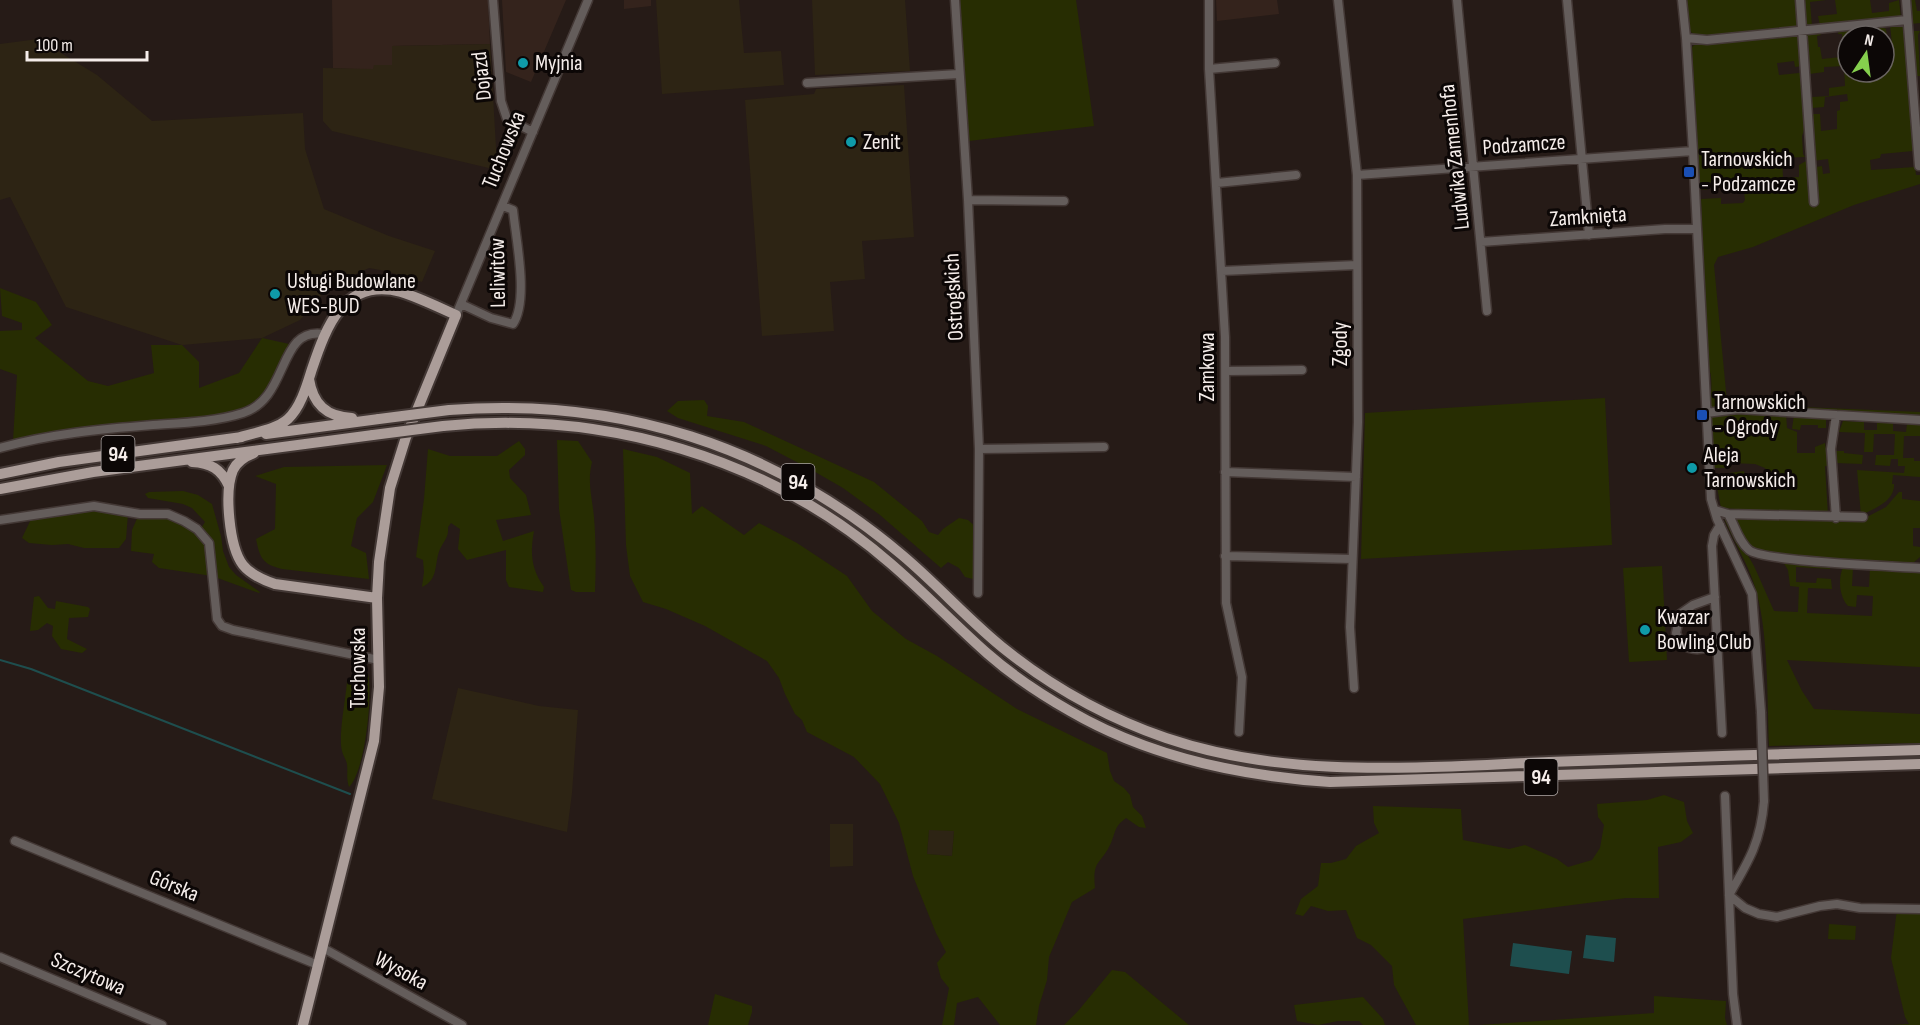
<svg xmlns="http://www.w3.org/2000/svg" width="1920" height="1025" font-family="'Sofia Sans Condensed',sans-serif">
<rect width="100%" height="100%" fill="#261b17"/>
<path fill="#34231c" d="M 332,0 L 488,0 L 490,44 L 393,46 L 392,65 L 374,65 L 374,70 L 333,68 Z
M 502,0 L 566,0 L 531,82 L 506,72 Z
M 624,0 L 651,0 L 651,6 L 624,9 Z
M 1216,0 L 1277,0 L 1279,14 L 1217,21 Z"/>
<path fill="#2d2414" d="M 656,0 L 739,0 L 744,53 L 781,51 L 784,85 L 662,94 Z
M 812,0 L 905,0 L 910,71 L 815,75 Z
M 38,39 L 97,75 L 152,121 L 303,113 L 305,149 L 324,209 L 389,236 L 435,251 L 422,282 L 386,271 L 369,268 L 342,280 L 324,292 L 300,320 L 262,338 L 182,345 L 66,307 L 10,197 L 0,200 L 0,44 Z
M 490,44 L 497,165 L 493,169 L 332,131 L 323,121 L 323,68 L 373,69 L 374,65 L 392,65 L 392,46 Z
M 904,85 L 914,237 L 862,241 L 865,279 L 830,282 L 834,331 L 762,336 L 745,100 L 814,94 L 816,89 Z
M 458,688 L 539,706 L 578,710 L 572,793 L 567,832 L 432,799 Z
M 830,824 L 853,824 L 853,866 L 830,867 Z
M 929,829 L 954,831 L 952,856 L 927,854 Z"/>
<path fill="#272d02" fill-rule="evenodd" d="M 957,0 L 1076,0 L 1094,126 L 969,141 Z
M 1687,0 L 1796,0 C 1797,10 1802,21 1793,29 L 1697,37 L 1690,31 Z
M 1803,0 L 1826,0 L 1810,2 L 1812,26 L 1806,27 Z
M 1835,0 L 1870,0 L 1872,13 L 1889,11 L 1889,3 L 1899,0 L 1901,18 L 1820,26 L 1818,16 L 1837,14 Z
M 1909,0 L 1915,0 L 1917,11 L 1920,11 L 1920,23 L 1911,24 Z
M 1905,24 L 1913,151 L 1881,154 L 1880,158 L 1870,160 L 1871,170 L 1915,167 L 1916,175 L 1920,175 L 1920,184 L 1854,205 L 1753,247 L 1718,257 L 1714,265 L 1727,402 L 1729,404 L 1920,412 L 1920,417 L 1713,409 L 1711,407 C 1710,395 1714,377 1708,366 L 1701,199 L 1721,198 L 1721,204 L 1743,203 L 1745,200 L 1743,184 L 1724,184 L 1723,181 L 1707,183 L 1707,190 L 1700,189 L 1692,47 L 1697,43 L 1796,35 L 1800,38 L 1802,66 L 1795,67 L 1794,61 L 1777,63 L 1779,75 L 1799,73 L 1802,71 L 1804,130 L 1802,136 L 1803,154 L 1805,157 L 1782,158 L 1783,178 L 1799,177 L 1799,165 L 1806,161 L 1809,201 L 1818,201 L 1816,167 L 1822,166 L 1823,174 L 1830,173 L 1828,159 L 1812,161 L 1811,118 L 1813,114 L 1820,114 L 1821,131 L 1837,129 L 1837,111 L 1840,110 L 1840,102 L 1848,101 L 1847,94 L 1825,97 L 1824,107 L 1812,108 L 1812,97 L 1829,96 L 1829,88 L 1845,86 L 1844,66 L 1824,67 L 1824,72 L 1809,74 L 1805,36 L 1807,33 L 1819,31 L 1821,35 L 1817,36 L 1818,47 L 1820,47 L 1822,59 L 1841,57 L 1841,42 L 1843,42 L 1842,34 L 1838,34 L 1839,29 L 1877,25 L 1886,29 L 1887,37 L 1848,36 L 1848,72 L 1884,72 L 1884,54 L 1893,53 L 1890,25 Z
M 1912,31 L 1920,31 L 1918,35 L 1920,76 L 1915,76 Z
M 0,288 L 36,302 L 52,325 L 35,338 L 88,381 L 108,386 L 154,373 L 151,345 L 182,345 L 199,362 L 199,388 L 239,373 L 262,338 L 289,344 L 269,390 L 254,402 L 235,412 L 13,441 L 17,375 L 0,369 L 0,331 L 22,330 L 22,323 L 2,316 Z
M 1605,398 L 1612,545 L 1361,559 L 1365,413 Z
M 704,400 L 708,406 L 707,416 L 744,422 L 874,482 L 922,521 L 929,532 L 938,535 L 943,529 L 959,518 L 968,520 L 977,528 L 977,580 L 965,577 L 959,568 L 948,562 L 941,568 L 880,515 L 843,488 L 810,469 L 766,446 L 678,418 L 667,411 L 678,401 Z
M 1730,412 L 1786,414 L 1787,428 L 1797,432 L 1797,453 L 1815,453 L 1815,447 L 1825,443 L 1828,466 L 1825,466 L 1828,515 L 1721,508 L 1717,487 L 1715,486 L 1714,475 L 1744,471 L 1748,489 L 1781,482 L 1779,471 L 1767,472 L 1765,468 L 1755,464 L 1731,463 L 1731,468 L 1714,468 L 1711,417 L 1716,414 Z
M 1794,415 L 1826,418 L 1826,428 L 1818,428 L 1818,425 L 1801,425 L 1800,430 L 1792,429 Z
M 1843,421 L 1864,422 L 1864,430 L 1877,430 L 1877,422 L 1893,423 L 1893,431 L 1906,432 L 1907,424 L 1920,425 L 1920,436 L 1904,436 L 1903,458 L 1914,458 L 1914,461 L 1920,461 L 1920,477 L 1893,475 L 1892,484 L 1894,484 C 1895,501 1874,509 1861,515 L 1857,470 L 1904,473 L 1905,466 L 1898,466 L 1898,459 L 1891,459 L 1890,466 L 1875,465 L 1876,455 L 1894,455 L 1895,434 L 1874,434 L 1873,452 L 1864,452 L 1865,433 L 1839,432 Z
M 557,440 L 578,441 L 592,462 C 587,482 592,496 594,517 C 596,542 596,566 595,592 L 576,592 L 571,590 L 559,509 Z
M 519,441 L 525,449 L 525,455 L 509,470 L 510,478 L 526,495 L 531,515 L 496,520 L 503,541 L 534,531 C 530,553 531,569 544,587 L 543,592 L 509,587 L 506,580 L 506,550 L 467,560 L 458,549 L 460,529 L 451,523 L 448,527 C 449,537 444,541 440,549 C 434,563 439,580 422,587 L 424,572 L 423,560 L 416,557 L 424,499 L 428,449 L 450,456 L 497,456 Z
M 623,449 L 657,457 L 690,473 L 692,514 L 702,506 L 744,535 L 759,523 L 797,543 L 847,576 L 872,611 L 906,639 L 937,656 L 1017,709 L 1107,753 L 1110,771 L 1114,781 L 1124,788 L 1130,795 L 1133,807 L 1142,816 L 1146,828 L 1139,827 L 1126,818 C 1114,827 1116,831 1111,843 C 1101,865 1092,859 1095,888 L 1072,902 L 1049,957 L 1047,980 L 1039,1006 L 1036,1025 L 1000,1025 L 978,997 L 957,1003 L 954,1025 L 942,1025 L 949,988 L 941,978 L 937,963 L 946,952 L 936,933 L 913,876 L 899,823 L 880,784 L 854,757 L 807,732 L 802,720 L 795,714 L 785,694 L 779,678 L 767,661 L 705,626 L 666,609 L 643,602 L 630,576 L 626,545 ZM 929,830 L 954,831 L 952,856 L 927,854 Z
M 1835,451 L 1844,451 L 1844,453 L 1863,455 L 1862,464 L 1836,463 Z
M 387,465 L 373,502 L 357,518 L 351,546 L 366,553 L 369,579 L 282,569 C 262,564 260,558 256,539 L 275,529 L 276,484 L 255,476 L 284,467 Z
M 183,491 L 198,495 L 212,504 L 221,536 L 223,551 L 229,567 L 236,575 L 260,592 L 259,593 L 212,576 L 159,568 L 152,562 L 154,554 L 131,551 L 132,530 L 139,514 L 164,514 L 200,530 L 205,522 L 192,508 L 183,504 L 148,498 L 145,494 L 149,492 Z
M 1899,492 L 1902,492 L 1902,499 L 1920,501 L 1920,528 L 1913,528 L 1913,546 L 1920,547 L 1920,557 L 1913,563 L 1769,555 L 1749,546 L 1735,519 L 1737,517 L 1863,519 L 1886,507 Z
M 90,506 L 128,514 L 126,539 L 119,548 L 84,548 L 68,544 L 52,545 L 29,543 L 22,538 L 33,515 Z
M 1724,514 L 1754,566 L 1774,611 L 1798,612 L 1799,587 L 1790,586 L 1788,570 L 1783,562 L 1830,565 L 1830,569 L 1796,567 L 1796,582 L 1816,583 L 1817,578 L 1831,579 L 1832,589 L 1808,588 L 1807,613 L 1872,616 L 1873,596 L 1857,595 L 1856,607 L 1848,606 C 1839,596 1838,579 1843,567 L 1853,567 L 1852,586 L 1869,587 L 1870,568 L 1920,570 L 1920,667 L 1787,660 L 1802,691 L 1814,709 L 1920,714 L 1920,743 L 1769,746 C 1767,698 1769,629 1754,584 C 1747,562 1734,542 1725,521 Z
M 1662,566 L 1667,660 L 1629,662 L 1623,568 Z
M 39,596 L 48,608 L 55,609 L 56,601 L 88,607 L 90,609 L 88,617 L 69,618 L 67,639 L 87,649 L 82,653 L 61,649 L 52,636 L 53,626 L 47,623 L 38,630 L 30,631 L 34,597 Z
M 356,674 L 368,674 C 373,695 365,772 349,787 C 346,778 348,772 347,764 C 346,759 343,756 342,751 C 338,736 346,698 347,681 Z
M 1664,795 L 1684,802 L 1687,821 L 1693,833 L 1681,842 L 1658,847 L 1659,898 L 1626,898 L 1463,919 L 1469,1025 L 1416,1025 L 1394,985 L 1392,966 L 1371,945 L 1357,938 L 1346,910 L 1328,911 L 1311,906 L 1303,916 L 1295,914 L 1301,899 L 1318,886 L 1321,863 L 1331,863 L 1346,859 L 1356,846 L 1379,833 L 1374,823 L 1373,806 L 1461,809 L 1463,840 L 1509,849 L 1525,845 L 1557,859 L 1568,867 L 1592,860 L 1600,848 L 1604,825 L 1598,817 L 1597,804 L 1647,800 Z
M 1897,909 L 1920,909 L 1920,1025 L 1893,1025 L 1909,1024 L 1905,1017 L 1891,958 Z
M 1829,924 L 1856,926 L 1855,940 L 1828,939 Z
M 1112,970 L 1125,972 L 1189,1025 L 1064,1025 L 1078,1011 Z
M 715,994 L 752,1006 L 752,1012 L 748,1025 L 708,1025 Z
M 1654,996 L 1726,1001 L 1725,1018 L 1727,1025 L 1479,1025 L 1654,1013 Z
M 1363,997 L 1383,1019 L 1385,1025 L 1363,1025 L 1359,1021 L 1338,1021 L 1318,1025 L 1297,1021 L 1294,1005 Z"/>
<path fill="#1e4e4e" d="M 1586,935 L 1616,938 L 1614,962 L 1583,958 Z
M 1513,943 L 1572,951 L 1569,974 L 1510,966 Z"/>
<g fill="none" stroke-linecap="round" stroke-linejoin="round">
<path stroke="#1e4e4e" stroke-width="2" d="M 0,660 L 31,669 L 350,794"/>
<g stroke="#433835" stroke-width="11">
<path id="minor" d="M 493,0 L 501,101 L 507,119 L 533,132
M 955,0 L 968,200 L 979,449 L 978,593
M 1209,0 L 1209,69 L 1225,337 L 1226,603 L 1242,677 L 1239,732
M 1338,0 L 1357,175 L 1358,422 L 1350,627 L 1354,688
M 1457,0 L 1487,311
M 1567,0 L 1589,235
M 1682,0 L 1686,38 L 1693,151 L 1711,499 L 1717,519 L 1752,594 L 1761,712
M 1800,0 L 1814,202
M 1906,0 L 1919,166
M 1686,38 L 1707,40 L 1907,20
M 1209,69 L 1275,63
M 807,83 L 959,74
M 1357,175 L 1693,151
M 1217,183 L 1296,175
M 968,200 L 1064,201
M 1481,242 L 1665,229 L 1697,229
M 1222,271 L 1357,265
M 461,304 L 491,318 L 513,324 C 529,300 516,240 513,210 L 503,206
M 456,315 L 588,0
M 1226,371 L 1302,370
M 1706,413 L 1738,409 L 1920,420
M 0,448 C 49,434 102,429 153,425 C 183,423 215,422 243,413 C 290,398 277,326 324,334
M 979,449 L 1104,447
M 1225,472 L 1356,477
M 1715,510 L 1728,514 L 1863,517
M 1728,514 C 1735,525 1738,541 1749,550 C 1764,562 1892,566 1920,568
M 1836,518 L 1831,449 L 1836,415
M 0,520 L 94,506 L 140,514 L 168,514 L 184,521 L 197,529 L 209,543 L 217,619 L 222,626 L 233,630 L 379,660
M 1720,525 L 1714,535 L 1712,546 L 1722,733
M 1225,556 L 1352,559
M 1715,597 L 1693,605 L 1680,614 L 1676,633 L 1681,644 C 1694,652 1704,650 1717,643
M 1725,796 L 1733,994 L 1737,1025
M 15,841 L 318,965
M 1729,895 L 1745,908 L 1759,914 L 1777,917 L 1820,906 L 1837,904 L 1860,908 L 1920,909
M 1729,895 C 1749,861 1761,841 1764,801
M 323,948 L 462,1025
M 0,957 L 162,1025"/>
</g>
<g stroke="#433835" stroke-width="14">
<path id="major" d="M 309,379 C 313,404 326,417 352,418
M 449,410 C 619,397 772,445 902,555 C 939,586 970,622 1007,651 C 1055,689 1108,718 1166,738 C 1289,780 1421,767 1549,762 C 1673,757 1796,754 1920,750
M 443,426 C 604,410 768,457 890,563 C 924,592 955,625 988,654 C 1013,676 1042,695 1070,711 C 1149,757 1240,776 1330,782 L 1920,764
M 266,434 L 379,419
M 237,438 C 252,433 276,430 288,419 C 301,407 307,385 312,369 C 326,327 344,277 401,292 C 420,298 438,307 456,315 L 406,437 L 390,488 L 379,562 L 377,598 L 379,687 L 374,741 L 303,1025
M 254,453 C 246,456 237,462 233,470 C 224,491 229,547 243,565 C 251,575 263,580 275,584 L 377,598
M 192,462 C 211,463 221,469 229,486
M 0,474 L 59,462 L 242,437
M 0,489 L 93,472 L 373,435"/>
</g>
<use href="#minor" stroke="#645d5b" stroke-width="8"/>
<use href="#major" stroke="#ab9d99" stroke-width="10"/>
<g stroke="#433835" stroke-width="11" stroke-linecap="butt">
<path id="minor-bridge" d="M 1761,712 L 1764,801"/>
</g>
<g stroke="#433835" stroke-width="14" stroke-linecap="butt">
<path id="major-bridge" d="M 379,419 L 449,410
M 373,435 L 443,426"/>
</g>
<use href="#minor-bridge" stroke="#645d5b" stroke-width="8"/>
<use href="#major-bridge" stroke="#ab9d99" stroke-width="10"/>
</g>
<g fill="#0f9aa8" stroke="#0c0706" stroke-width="2">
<circle cx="523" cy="63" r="6"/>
<circle cx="851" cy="142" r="6"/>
<circle cx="275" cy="294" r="6"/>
<circle cx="1692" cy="468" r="6"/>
<circle cx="1645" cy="630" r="6"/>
</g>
<g fill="#1a4fb4" stroke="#0c0706" stroke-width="2">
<rect x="1683" y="166" width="12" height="12" rx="3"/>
<rect x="1696" y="409" width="12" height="12" rx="3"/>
</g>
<g text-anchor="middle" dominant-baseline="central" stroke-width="6" stroke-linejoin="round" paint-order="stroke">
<g fill="#0c0706" stroke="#afa8a6" stroke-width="1.5">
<rect x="101.5" y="436" width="33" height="36" rx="4.5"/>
<rect x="781.5" y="464" width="33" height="36" rx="4.5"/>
<rect x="1524.5" y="759" width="33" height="36" rx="4.5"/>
</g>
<g font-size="21" font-weight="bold" fill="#f5edea">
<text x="118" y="454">94</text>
<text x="798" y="482">94</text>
<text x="1541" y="777">94</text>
</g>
<g font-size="22" fill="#f5edea" stroke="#0c0706" text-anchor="start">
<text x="535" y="63">Myjnia</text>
<text x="863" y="142">Zenit</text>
<text x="1701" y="159">Tarnowskich<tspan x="1701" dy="25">- Podzamcze</tspan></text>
<text x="287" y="281">Usługi Budowlane<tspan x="287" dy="25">WES-BUD</tspan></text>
<text x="1714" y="402">Tarnowskich<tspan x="1714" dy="25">- Ogrody</tspan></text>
<text x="1704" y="455">Aleja<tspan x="1704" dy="25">Tarnowskich</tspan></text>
<text x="1657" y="617">Kwazar<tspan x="1657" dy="25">Bowling Club</tspan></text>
</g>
<g font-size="22" fill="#f5edea" stroke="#0c0706">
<text transform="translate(482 76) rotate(-96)">Dojazd</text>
<text transform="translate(1524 145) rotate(-4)">Podzamcze</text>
<text transform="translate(504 150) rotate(-68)">Tuchowska</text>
<text transform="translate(1455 157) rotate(-96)">Ludwika Zamenhofa</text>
<text transform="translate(1588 217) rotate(-4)">Zamknięta</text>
<text transform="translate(498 273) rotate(-91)">Leliwitów</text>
<text transform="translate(954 297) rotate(-93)">Ostrogskich</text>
<text transform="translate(1340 344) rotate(-90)">Zgody</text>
<text transform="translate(1207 367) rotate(-90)">Zamkowa</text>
<text transform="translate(358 668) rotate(-90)">Tuchowska</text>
<text transform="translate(174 886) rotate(22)">Górska</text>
<text transform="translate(401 971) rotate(29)">Wysoka</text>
<text transform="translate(88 974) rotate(23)">Szczytowa</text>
</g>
</g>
<g transform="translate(1866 54) rotate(13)"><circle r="28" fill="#0c0706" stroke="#696361" stroke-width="1.5"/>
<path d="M0-4.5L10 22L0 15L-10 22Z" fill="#85cf4d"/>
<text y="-9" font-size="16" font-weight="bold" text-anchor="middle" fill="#f5edea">N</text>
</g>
<path d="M27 51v9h120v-9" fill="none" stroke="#f5edea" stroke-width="3"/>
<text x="36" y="51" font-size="18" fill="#f5edea" stroke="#0c0706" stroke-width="4.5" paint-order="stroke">100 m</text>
</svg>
